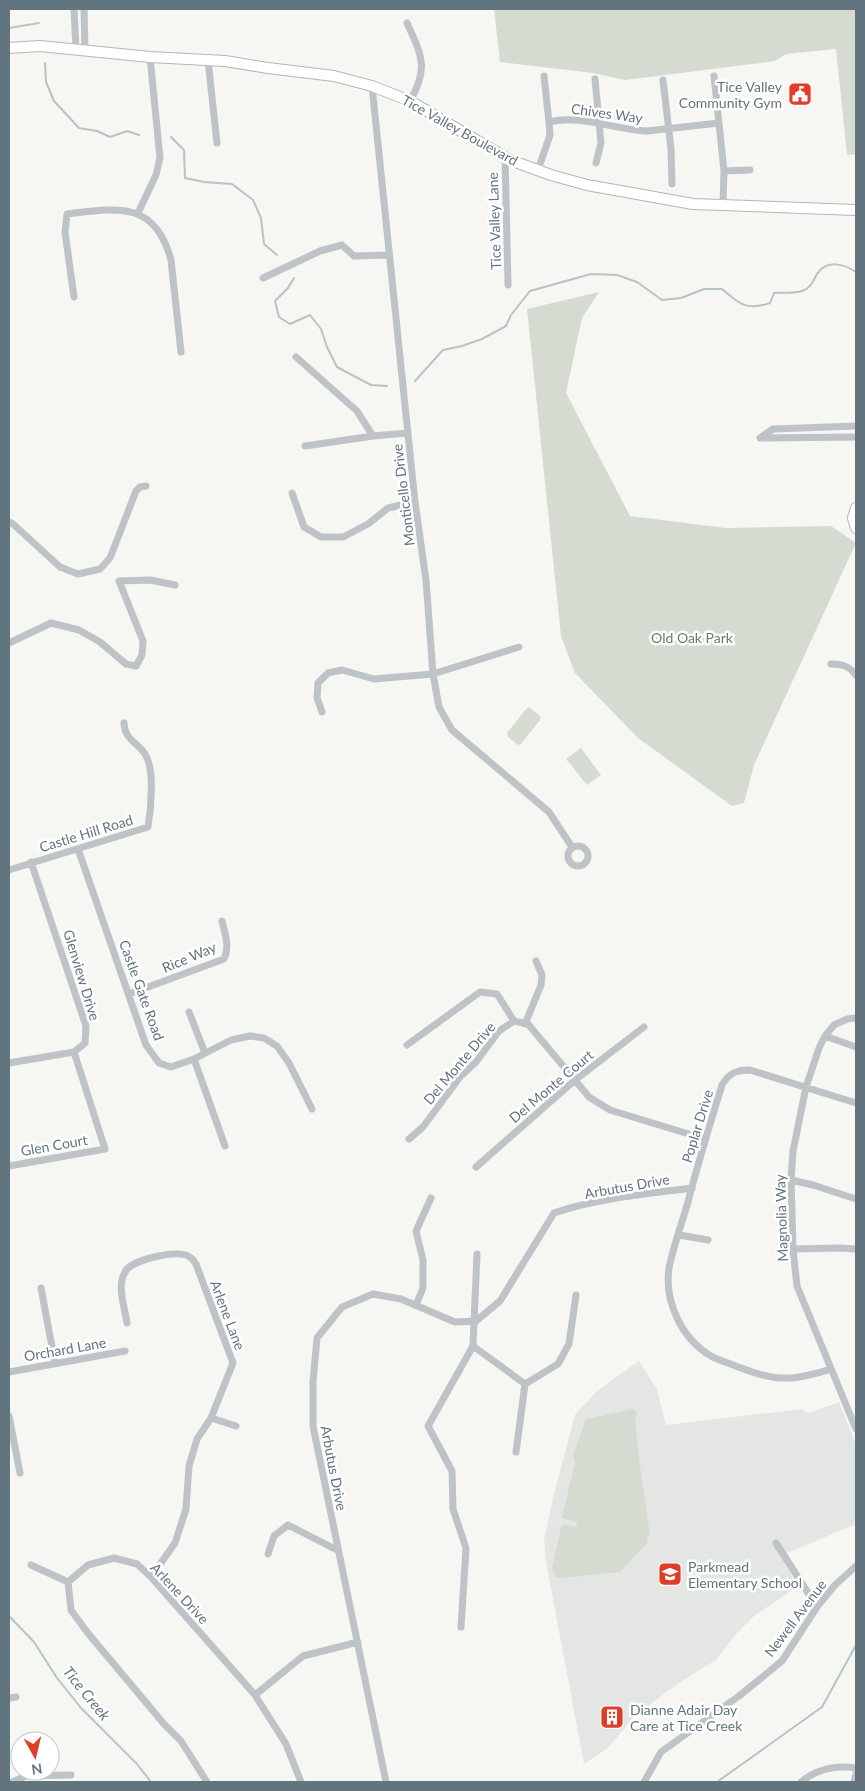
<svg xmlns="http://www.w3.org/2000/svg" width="865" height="1791" font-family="Lato,sans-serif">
<rect width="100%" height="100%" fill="#f6f6f3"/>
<path fill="#e4e6e4" d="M 639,1361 L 657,1389 L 666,1425 L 802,1409 L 809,1413 L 839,1402 L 856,1444 L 856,1524 L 780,1556 L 798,1586 L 754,1616 L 736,1634 L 716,1660 L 674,1686 L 634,1717 L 608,1748 L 584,1764 L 546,1562 L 544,1539 L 555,1490 L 575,1415 L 597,1391 Z"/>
<path fill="#d6dbd2" d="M 494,9 L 856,9 L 856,154 L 847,155 L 836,49 L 786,54 L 775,61 L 625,80 L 593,73 L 500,62 Z
M 599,292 L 582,318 L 566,393 L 630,516 L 726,528 L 831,526 L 856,543 L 754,765 L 744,803 L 732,806 L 638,738 L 575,673 L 561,636 L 527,309 Z
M 529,707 L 540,716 L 540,720 L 521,744 L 518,745 L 508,737 L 507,733 L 526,709 Z
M 581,748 L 601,775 L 587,785 L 566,759 Z
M 633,1409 L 637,1412 L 635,1421 L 640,1465 L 650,1535 L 647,1537 L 648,1542 L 620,1572 L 561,1578 L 556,1577 L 552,1568 L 561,1527 L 564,1524 L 576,1527 L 577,1522 L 564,1519 L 562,1517 L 575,1463 L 573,1454 L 586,1419 Z"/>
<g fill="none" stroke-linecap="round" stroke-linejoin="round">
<path stroke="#b6c4c7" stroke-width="2" d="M 9,28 L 39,23
M 45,63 L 46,82 L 54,101 L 79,128 L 97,131 L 110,137 L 127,131 L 139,135
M 171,137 L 184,150 L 185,178 L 204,182 L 232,184 L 253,200 L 261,218 L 264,244 L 277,255
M 294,278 L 288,288 L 275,301 L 279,317 L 290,324 L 310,315 L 321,329 L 327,347 L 337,367 L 371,385 L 387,386
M 415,381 L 443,350 L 462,346 L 482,339 L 506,326 L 511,315 L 530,291 L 591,274 L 617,275 L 637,282 L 662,300 L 681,298 L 704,289 L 722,289 C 739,304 747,311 770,303 L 774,293 C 782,292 794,294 802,291 C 811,288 813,281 817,274 C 827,259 844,264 856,272
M 9,1616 L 34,1642 L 57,1678 L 81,1708 L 137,1764 L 151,1782
M 717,1782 L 822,1707 L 856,1645"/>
<g stroke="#b0b7ba" stroke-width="12">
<path id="secondary" d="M 9,48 L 40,46 L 150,57 L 225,61 L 268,68 L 334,76 L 372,86 L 410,101 L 510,160 L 551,175 L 587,185 L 693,204 L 856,210
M 856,528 L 853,518 L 856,508"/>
</g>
<path stroke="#bdc3c6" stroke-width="7" d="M 74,9 L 76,49
M 84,9 L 85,50
M 407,23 C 422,56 429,68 410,101
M 208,60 L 217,143
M 544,76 L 549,122
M 714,76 L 719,123
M 595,79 L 601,143 L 596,163
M 663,80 L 671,149 L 672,184
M 372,86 L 415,502 L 426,580 L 433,674 L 439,707 L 452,730 L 549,812 L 572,847
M 505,156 L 508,285
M 538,170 L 550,135 L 549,122 C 582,114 614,130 647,131 L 719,123 L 724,171 L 723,205
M 724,171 L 750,170
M 138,213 L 156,175 L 160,158 L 150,57
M 263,278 L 320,251 L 342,245 L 354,256 L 389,255
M 74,297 L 65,232 L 67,214 C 117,208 155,200 171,260 L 181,352
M 296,357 L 357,411 L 373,436 L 408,433
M 760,438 L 773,429 L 856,426
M 761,438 L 856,437
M 305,446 L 373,436
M 292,493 L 304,527 L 321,537 L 343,537 L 368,524 L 388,508 L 415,502
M 9,522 L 13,524 L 60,567 L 78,574 L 100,569 L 110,558 L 136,491 L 140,487 L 146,486
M 9,643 L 51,623 L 79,630 L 100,642 L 126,664 L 136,666 L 142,655 L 143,641 L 119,581 L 150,580 L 175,585
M 831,664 C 842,664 849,666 856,675
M 322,712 L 317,698 L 318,683 L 328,673 L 342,670 L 374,679 L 433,674 L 519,647
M568 856a10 10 0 1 1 20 0a10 10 0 1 1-20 0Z
M 78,849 L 146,1045 L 159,1063 L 171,1067 L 194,1059 L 231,1040 L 250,1036 L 264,1038 L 277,1046 L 289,1063 L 312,1109
M 9,870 L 148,827 C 151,809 155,769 145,754 C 136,741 125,740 124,723
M 129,994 L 224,959 C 230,947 225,934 222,921
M 189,1012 L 205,1053
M 856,1018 L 847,1019 L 834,1025 L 825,1036 L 819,1048 L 806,1087 L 793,1151 L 791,1180 L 793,1249 L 797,1286 L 856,1429
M 525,1024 L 541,985 L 542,975 L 536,961
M 825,1036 L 856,1047
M 407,1045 L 480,992 L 497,994 L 514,1021
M 194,1059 L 225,1146
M 9,1063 L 74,1052
M 409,1139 L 423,1127 L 460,1077 L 476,1062 L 499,1031 L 514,1021 L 528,1024 L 589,1097 L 610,1110 L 705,1139
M 9,1166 L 105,1149 L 74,1052 L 85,1043 L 86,1026 L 31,862
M 476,1167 L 575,1080 L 644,1027
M 791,1180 L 813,1185 L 856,1199
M 679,1235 L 708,1240
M 793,1249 L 840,1248 L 856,1249
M 41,1288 L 55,1363
M 416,1305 L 423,1288 L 423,1260 L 416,1231 L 431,1198
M 127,1323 C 125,1309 118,1289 123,1276 C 125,1273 125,1271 127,1269 C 137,1259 180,1248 191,1258 C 193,1259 194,1262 196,1264 L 233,1363 L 211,1418 L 197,1439 L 189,1466 L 186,1509 L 175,1543 L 151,1577
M 473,1346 L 525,1384
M 831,1369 C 817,1373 802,1378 787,1378 C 768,1379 746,1370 728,1363 C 722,1361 716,1359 711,1356 C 682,1339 664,1302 669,1268 C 673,1247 682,1223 688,1202 C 698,1163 710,1124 722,1085 C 729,1073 736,1070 750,1070 L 856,1103
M 9,1372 L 125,1351
M 525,1384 L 558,1364 L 569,1344 L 576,1295
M 9,1416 L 20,1473
M 211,1418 L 236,1426
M 516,1452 L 525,1384
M 776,1543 L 817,1607
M 268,1554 L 274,1536 L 288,1525 L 337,1550
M 31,1565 L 68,1582
M 68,1582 L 88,1565 L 114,1558 L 137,1564 L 151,1577 L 255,1695 L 286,1744 L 301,1782
M 68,1582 L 71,1610 L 87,1632 L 164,1724 L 181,1741 L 207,1782
M 461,1627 L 466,1548 L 453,1509 L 452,1471 L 428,1426 L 473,1346 L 477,1254
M 255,1695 L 303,1656 L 358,1642
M 9,1698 L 16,1697
M 12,1782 L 26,1776 L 71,1775
M 386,1782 L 313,1426 L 313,1382 L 317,1338 L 342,1307 L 373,1294 L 401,1299 L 455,1322 L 476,1321 L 500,1301 L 554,1213 C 598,1198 646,1194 692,1188
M 644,1782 L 661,1752 L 739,1696 L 782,1661 L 817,1607 L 835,1585 L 856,1566
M 801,1782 C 817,1769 836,1765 856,1768
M 854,1782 L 856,1774"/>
<use href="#secondary" stroke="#fff" stroke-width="10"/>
</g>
<defs>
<g id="civic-square" transform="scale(1.25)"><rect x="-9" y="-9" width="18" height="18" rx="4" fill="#e03d29" stroke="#fff"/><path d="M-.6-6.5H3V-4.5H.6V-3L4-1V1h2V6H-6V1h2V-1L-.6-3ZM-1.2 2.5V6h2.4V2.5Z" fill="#fff"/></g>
<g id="school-square" transform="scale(1.25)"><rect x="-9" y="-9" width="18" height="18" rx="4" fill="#e03d29" stroke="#fff"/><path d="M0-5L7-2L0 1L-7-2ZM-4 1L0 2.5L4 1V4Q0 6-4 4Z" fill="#fff"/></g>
<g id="building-square" transform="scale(1.25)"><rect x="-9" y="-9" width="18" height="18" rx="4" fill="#e03d29" stroke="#fff"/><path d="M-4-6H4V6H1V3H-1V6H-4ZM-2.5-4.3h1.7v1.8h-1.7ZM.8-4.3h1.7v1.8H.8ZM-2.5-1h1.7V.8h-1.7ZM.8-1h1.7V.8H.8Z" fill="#fff"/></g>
</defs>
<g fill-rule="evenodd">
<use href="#civic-square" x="800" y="94"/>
<use href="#school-square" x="670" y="1574"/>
<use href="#building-square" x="612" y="1717"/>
</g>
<g text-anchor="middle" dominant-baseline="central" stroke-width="5" stroke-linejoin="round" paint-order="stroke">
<g font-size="14" fill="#62757e" stroke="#fff" text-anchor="start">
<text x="782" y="86" text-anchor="end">Tice Valley<tspan x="782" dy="16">Community Gym</tspan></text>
<text x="688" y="1566">Parkmead<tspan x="688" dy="16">Elementary School</tspan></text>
<text x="630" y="1709">Dianne Adair Day<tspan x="630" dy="16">Care at Tice Creek</tspan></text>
</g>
<g font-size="14" fill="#62757e" stroke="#fff">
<text transform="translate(607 113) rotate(8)">Chives Way</text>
<text transform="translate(460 130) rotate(29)">Tice Valley Boulevard</text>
<text transform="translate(494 221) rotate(-92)">Tice Valley Lane</text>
<text transform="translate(403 495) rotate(-97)">Monticello Drive</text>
<text transform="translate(86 833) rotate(-17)">Castle Hill Road</text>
<text transform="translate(189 957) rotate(-23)">Rice Way</text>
<text transform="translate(82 975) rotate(73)">Glenview Drive</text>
<text transform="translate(142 990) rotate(70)">Castle Gate Road</text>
<text transform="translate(459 1063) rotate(-50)">Del Monte Drive</text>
<text transform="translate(551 1086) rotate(-40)">Del Monte Court</text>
<text transform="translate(697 1126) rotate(-73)">Poplar Drive</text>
<text transform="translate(54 1145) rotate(-10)">Glen Court</text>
<text transform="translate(627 1186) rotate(-10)">Arbutus Drive</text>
<text transform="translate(781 1218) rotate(-92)">Magnolia Way</text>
<text transform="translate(228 1315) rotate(69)">Arlene Lane</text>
<text transform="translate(65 1349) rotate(-10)">Orchard Lane</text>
<text transform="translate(334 1468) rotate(79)">Arbutus Drive</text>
<text transform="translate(180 1593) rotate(47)">Arlene Drive</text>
<text transform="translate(795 1618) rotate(-53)">Newell Avenue</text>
</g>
<g font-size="14" fill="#6c7b64" stroke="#fff">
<text x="692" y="637">Old Oak Park</text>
</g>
<g font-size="15" font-style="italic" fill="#617b80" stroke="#fff">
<text transform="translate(87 1693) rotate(51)">Tice Creek</text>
</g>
</g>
<rect width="865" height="1791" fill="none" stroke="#62757e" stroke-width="20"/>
<g transform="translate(35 1756) rotate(172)"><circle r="24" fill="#ffffff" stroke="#c0c8cb"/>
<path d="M0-4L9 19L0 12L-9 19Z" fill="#e03d29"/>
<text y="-8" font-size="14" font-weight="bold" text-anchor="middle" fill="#62757e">N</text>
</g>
</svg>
